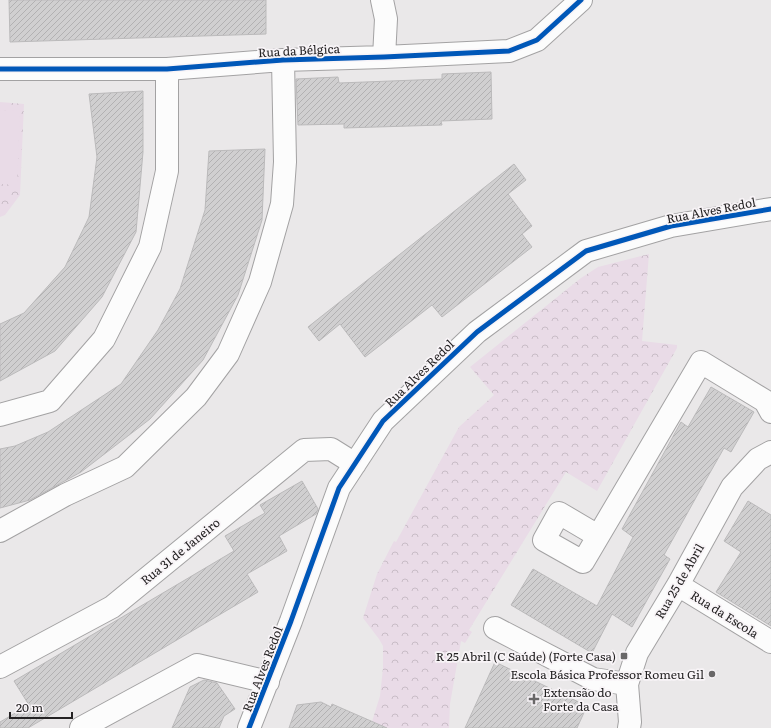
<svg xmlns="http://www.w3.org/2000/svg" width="771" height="728" font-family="Literata,serif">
<defs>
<pattern id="park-crowns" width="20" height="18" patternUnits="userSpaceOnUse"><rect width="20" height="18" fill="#e9dbe7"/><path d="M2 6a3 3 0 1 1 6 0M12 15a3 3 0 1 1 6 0" fill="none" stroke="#c8bcc6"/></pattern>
<pattern id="building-hatch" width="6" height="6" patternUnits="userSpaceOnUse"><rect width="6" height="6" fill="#d0cfd0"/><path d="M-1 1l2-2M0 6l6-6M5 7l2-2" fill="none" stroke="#b2b1b2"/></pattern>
</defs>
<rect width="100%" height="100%" fill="#eae8e9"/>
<path fill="url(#park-crowns)" d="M 0,102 L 24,104 L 20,195 L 5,215 L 0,217 Z
M 649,254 L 642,341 L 677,345 L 677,348 L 597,491 L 566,472 L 469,630 L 472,632 L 465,643 L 461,641 L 450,704 L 449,728 L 370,728 L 380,696 L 383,668 L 383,646 L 379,639 L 363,618 L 377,574 L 394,541 L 396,542 L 459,427 L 494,395 L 470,367 L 581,278 L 598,267 Z"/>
<path fill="#e9dbe7" d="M 0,110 L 20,111 L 17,185 L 0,184 Z"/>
<path fill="url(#building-hatch)" stroke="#bbbabb" d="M 9,0 L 266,0 L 266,34 L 10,42 Z
M 491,72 L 492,119 L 441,121 L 442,125 L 344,128 L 344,124 L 298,125 L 296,79 L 338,77 L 339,83 L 442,79 L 442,74 Z
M 143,91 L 143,152 L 136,232 L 102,297 L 55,351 L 0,381 L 0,324 L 24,313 L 65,267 L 89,217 L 97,157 L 89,94 Z
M 265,149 L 262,220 L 238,295 L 203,360 L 150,419 L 81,472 L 30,500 L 0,508 L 0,449 L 15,446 L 48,432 L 121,384 L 158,330 L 180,289 L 205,210 L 209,151 Z
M 514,164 L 526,180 L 508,194 L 532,226 L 522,234 L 532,247 L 442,317 L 432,305 L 365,357 L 340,324 L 319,341 L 308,327 Z
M 711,387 L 754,412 L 731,452 L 724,448 L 703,485 L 664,555 L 670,559 L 632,627 L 612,614 L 592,653 L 511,605 L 533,569 L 597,606 L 633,537 L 622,529 L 681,422 L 688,427 Z
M 302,481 L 318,509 L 316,514 L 279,536 L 287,551 L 247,574 L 258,592 L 28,728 L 0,728 L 0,722 L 29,705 L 14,681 L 234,551 L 225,536 L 265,513 L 260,505 Z
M 748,501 L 771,515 L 771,626 L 716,592 L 741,552 L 724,541 Z
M 495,662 L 587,706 L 577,728 L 465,728 Z
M 204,680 L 217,683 L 235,709 L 224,716 L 219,728 L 172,728 L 190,687 Z
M 321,702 L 331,707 L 332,704 L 387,728 L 289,728 L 297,705 Z"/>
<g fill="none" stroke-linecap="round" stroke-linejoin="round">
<g stroke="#a3a2a3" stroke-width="24">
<path id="street" d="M 382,0 L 386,19 L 384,57
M 0,69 L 167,69 L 283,60 L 384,57 L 509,51 L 537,40 L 581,0
M 0,415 L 50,401 L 104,339 L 150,247 L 167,171 L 167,69
M 0,531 L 65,495 L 125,467 L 196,397 L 228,354 L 260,282 L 282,204 L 285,162 L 283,60
M 598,536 L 559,513 L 544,540 L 583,562 L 701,362 L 765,401 L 771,412
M 678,585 L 771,642
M 495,628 L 593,679 L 627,684
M 0,667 L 112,607 L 304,450 L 331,449 L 355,464
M 81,728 L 197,665 L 268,682
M 249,728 L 291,621 L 339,488 L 383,421 L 477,332 L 586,251 L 671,226 L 771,209
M 629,728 L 630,722 L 627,684 L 637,653 L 678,585 L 732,487 L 758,459 L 771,452"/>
</g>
<use href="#street" stroke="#fcfcfc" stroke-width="22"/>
<g stroke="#f8f4f7" stroke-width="8">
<path id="cycleway" d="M 0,69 L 167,69 L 283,60 L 384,57 L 509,51 L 537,40 L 581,0
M 249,728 L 291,621 L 339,488 L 383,421 L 477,332 L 586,251 L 671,226 L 771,209"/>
</g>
<use href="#cycleway" stroke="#0057b8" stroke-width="5"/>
</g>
<g fill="#696768" stroke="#f8f4f7" stroke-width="1.5">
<rect x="620" y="652" width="8" height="8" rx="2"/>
<circle cx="712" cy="674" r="4"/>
<path d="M532 693h4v4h4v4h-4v4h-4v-4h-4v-4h4z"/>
</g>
<g text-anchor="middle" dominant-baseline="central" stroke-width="3.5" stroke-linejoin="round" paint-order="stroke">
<g font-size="12" fill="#242223" stroke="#f8f4f7">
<text transform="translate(299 50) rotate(-3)">Rua da Bélgica</text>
<text transform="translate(711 210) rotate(-11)">Rua Alves Redol</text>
<text transform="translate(419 373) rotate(-44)">Rua Alves Redol</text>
<text transform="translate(180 551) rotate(-39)">Rua 31 de Janeiro</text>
<text transform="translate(679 581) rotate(-60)">Rua 25 de Abril</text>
<text transform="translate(725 614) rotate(32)">Rua da Escola</text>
<text transform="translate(262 669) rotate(-69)">Rua Alves Redol</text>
</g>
<g font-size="12" fill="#242223" stroke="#f8f4f7" text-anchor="end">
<text x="616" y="656">R 25 Abril (C Saúde) (Forte Casa)</text>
<text x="704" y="674">Escola Básica Professor Romeu Gil</text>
<text x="543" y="692" text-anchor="start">Extensão do<tspan x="543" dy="14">Forte da Casa</tspan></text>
</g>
</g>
<path d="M10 712v6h62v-6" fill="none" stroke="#242223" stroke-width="2"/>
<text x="16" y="712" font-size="12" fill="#242223" stroke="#f8f4f7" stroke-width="3" paint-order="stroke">20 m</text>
</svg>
